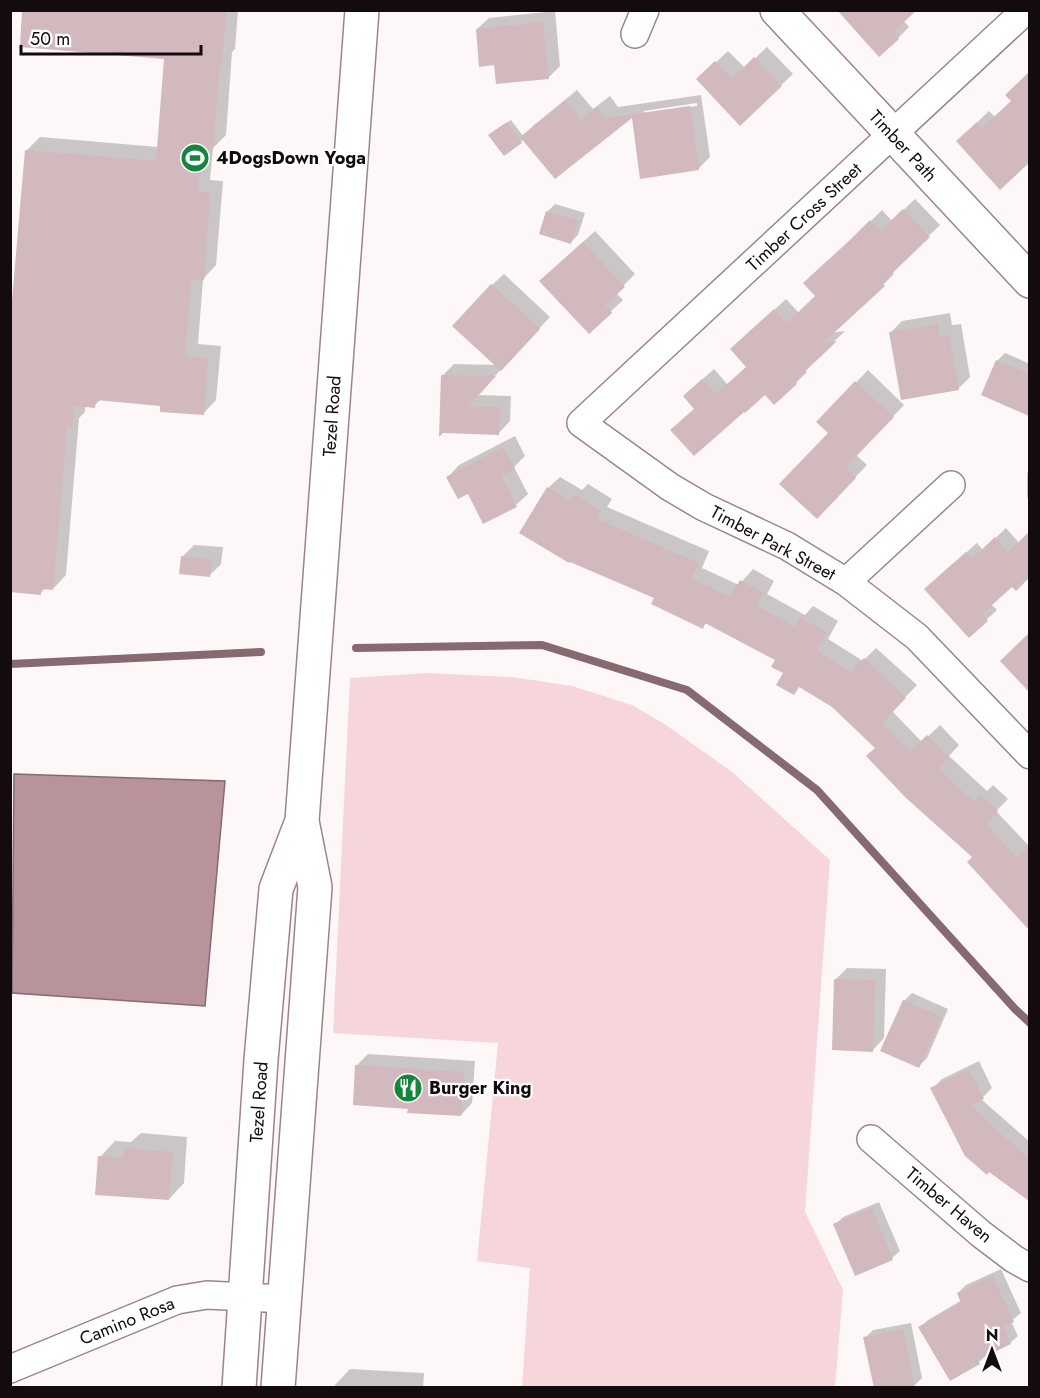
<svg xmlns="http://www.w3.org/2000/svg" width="1040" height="1398" font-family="Jost,sans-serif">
<rect width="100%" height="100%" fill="#fdf7f8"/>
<path fill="#f6d5db" d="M 427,673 L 512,677 L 572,686 L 632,705 L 666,725 L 732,772 L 830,860 L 805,1212 L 843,1290 L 835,1387 L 522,1387 L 530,1268 L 477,1261 L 498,1043 L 333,1033 L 350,678 Z"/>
<path fill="#b8939a" stroke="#866a70" stroke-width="1.5" d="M 14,774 L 225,781 L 205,1006 L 12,993 Z"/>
<path fill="#0003" fill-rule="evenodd" d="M 24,10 L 238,10 L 235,49 L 232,52 L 226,135 L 213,148 L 210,180 L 223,181 L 216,265 L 203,279 L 198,344 L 221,346 L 216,400 L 203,414 L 162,404 L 101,399 L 94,406 L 85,405 L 85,412 L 79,418 L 66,575 L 53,589 L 45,588 L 41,593 L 27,150 L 40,137 L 158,147 L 165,57 Z
M 555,11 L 560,66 L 548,78 L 495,63 L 477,29 L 489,18 Z
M 839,11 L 903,20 L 909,27 L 898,38 Z
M 767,47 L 793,74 L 740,124 L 710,68 L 728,51 L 745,68 Z
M 1030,73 L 1030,161 L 1001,188 L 969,130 L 989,111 L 995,117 L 1013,101 L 1007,95 Z
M 577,90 L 593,109 L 610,96 L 618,107 L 701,95 L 710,157 L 698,169 L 633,115 L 524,139 L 504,154 L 494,132 L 511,120 L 523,136 L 534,125 ZM 697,103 L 697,106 L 644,114 L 644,111 Z
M 915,199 L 940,225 L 892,271 L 894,274 L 883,285 L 831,333 L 845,331 L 805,369 L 807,372 L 796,383 L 774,403 L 765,393 L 696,408 L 696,385 L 714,369 L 728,385 L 748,367 L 743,339 L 786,299 L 799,313 L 816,296 L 861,231 L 882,210 L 892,221 Z
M 555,204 L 585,213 L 578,235 L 570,243 L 540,233 L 548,211 Z
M 595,231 L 635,274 L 616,293 L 623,300 L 589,332 L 553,269 Z
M 504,274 L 550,317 L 477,395 L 511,396 L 510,421 L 499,433 L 442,432 L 442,376 L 454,364 L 496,365 L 492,285 Z
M 950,313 L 952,325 L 961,324 L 970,377 L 958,389 L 891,332 L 902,321 Z
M 1005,353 L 1030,364 L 1030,414 L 983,394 L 997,361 Z
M 868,370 L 904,405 L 856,455 L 867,465 L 828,506 L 830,432 L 818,422 Z
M 515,436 L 525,456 L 514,467 L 528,494 L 516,505 L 468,492 L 448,477 L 459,465 Z
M 1030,471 L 1030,498 L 1027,498 L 1027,473 Z
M 560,477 L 582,490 L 588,484 L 612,499 L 607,507 L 709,551 L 702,568 L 739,585 L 753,569 L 774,581 L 767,594 L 805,615 L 813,606 L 838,621 L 828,639 L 863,661 L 876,648 L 917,685 L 892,711 L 922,742 L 940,725 L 959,745 L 949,756 L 987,791 L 993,785 L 1008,799 L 996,811 L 1030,847 L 1030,928 L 1018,917 L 974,857 L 877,748 L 832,706 L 800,686 L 793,693 L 785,673 L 777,659 L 707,622 L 703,627 L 656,597 L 548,488 Z
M 1006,528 L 1019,543 L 1030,533 L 1030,576 L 1016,589 L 1012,585 L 991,604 L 997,610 L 969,636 L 936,579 L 977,543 L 983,550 Z
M 194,545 L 223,547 L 221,564 L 210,575 L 182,557 Z
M 1030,635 L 1030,690 L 1003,661 Z
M 847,968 L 886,969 L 884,1038 L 873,1050 L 835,980 Z
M 912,993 L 948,1009 L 927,1058 L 919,1066 L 904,1001 Z
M 368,1054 L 475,1061 L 472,1103 L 461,1115 L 409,1107 L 357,1065 Z
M 979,1061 L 992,1088 L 981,1099 L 1030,1142 L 1030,1200 L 989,1170 L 932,1089 L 942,1079 Z
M 141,1133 L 187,1137 L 184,1183 L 169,1199 L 100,1157 L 115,1141 L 131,1142 Z
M 879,1202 L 900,1251 L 892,1258 L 835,1225 L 843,1217 Z
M 1001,1269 L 1021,1313 L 1011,1321 L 1018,1336 L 1010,1343 L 987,1355 L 979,1362 L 951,1379 L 920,1328 L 928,1320 L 962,1300 L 958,1293 L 966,1285 Z
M 911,1323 L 922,1378 L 914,1386 L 865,1338 L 873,1330 Z
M 350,1369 L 424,1373 L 423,1388 L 334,1388 L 335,1385 Z"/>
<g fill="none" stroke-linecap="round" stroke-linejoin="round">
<path stroke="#866a70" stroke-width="8" d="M 356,648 L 542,645 L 687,690 L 817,790 L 1015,1009 L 1030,1023
M 10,664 L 261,652"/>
</g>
<path fill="#d1b9bd" d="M 22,10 L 226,10 L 222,64 L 220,64 L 213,150 L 201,149 L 198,192 L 210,193 L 204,280 L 191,279 L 185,356 L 208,358 L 204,415 L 160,412 L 160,406 L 96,400 L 95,408 L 74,406 L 72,427 L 67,427 L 53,590 L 41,589 L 41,595 L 10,592 L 10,323 L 25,150 L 156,161 L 164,59 L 20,47 Z
M 837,10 L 917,10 L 893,32 L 899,39 L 879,57 Z
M 543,22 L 549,79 L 496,84 L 494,65 L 479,67 L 476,29 Z
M 754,57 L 782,86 L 740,126 L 696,79 L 715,61 L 732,79 Z
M 1029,72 L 1029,163 L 1000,190 L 956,141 L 977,122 L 982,128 L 1011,101 L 1005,95 Z
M 565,101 L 581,120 L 597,107 L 606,118 L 690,106 L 699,170 L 640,179 L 632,118 L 555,179 L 520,137 Z
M 507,122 L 522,143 L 504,156 L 488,135 Z
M 903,209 L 930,237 L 882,283 L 885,286 L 823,343 L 837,341 L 795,381 L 797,384 L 774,405 L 765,395 L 745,413 L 744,412 L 694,456 L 670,430 L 694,409 L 683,396 L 702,379 L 716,394 L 746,367 L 730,349 L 774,309 L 787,323 L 815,296 L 803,283 L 851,239 L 870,220 L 880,231 Z
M 546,211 L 579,221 L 571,244 L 539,234 Z
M 583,242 L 625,287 L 605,305 L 612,313 L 589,334 L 539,281 Z
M 491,284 L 540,329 L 501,371 L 452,326 Z
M 938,324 L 940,336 L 949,335 L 959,390 L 901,400 L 889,332 Z
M 996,360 L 1029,374 L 1029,416 L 981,395 Z
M 441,375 L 496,376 L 468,407 L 500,407 L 499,435 L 443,433 L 439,437 Z
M 855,381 L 894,417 L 846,467 L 856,478 L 817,519 L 779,484 L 828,433 L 816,422 Z
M 503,447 L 515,469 L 501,476 L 517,507 L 483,524 L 468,494 L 458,499 L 446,477 Z
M 547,487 L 571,501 L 575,495 L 601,511 L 597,519 L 699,563 L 691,579 L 730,597 L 740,580 L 763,593 L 756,606 L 795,627 L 800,617 L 827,633 L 817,651 L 851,672 L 864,658 L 906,698 L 882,723 L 910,752 L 927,735 L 949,758 L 938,768 L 974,802 L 980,795 L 998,811 L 986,824 L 1017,858 L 1029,847 L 1029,930 L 967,862 L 972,857 L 906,798 L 866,756 L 875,748 L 832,707 L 799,687 L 794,695 L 776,685 L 783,673 L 771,667 L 775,660 L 705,623 L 703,629 L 651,604 L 654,598 L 570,562 L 569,563 L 519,533 Z
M 1029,532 L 1029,578 L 1016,591 L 1012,587 L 982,614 L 988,621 L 969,638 L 924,589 L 966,552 L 972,559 L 995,537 L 1008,552 Z
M 181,556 L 212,559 L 210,577 L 179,574 Z
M 1029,633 L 1029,692 L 1000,661 Z
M 834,979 L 875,980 L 873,1052 L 832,1050 Z
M 903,1000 L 942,1017 L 919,1068 L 880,1051 Z
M 355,1065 L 464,1072 L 461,1116 L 407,1113 L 408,1109 L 353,1105 Z
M 969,1069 L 984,1099 L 970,1106 L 1029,1159 L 1029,1201 L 989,1172 L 987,1175 L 965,1156 L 930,1088 Z
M 124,1148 L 173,1152 L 169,1200 L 95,1195 L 98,1156 L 123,1158 Z
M 872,1208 L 893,1260 L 855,1276 L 833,1224 Z
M 993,1276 L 1014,1322 L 1003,1327 L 1011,1344 L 978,1360 L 980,1364 L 950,1381 L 918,1327 L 961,1303 L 957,1293 Z
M 903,1329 L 915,1388 L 874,1388 L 863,1337 Z"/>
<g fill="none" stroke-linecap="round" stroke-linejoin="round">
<g stroke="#9c858a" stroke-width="30">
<path id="minor" d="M 1026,10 L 581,423 L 670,487 L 704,507 L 787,546 L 846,582 L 917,637 L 1030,755
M 635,34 L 645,10
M 846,582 L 951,485
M 871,1139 L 981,1234 L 1014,1259 L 1030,1268
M 10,1369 L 177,1300 L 207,1295 L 285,1299"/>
</g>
<g stroke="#9c858a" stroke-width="36">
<path id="tertiary" d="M 777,10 L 1030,281"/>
</g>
<g stroke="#9c858a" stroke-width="36">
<path id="secondary" d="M 239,1388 L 261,1060 L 276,889 L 302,821
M 278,1388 L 315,887 L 302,821 L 362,10"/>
</g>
<use href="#minor" stroke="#fff" stroke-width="27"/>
<use href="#tertiary" stroke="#fff" stroke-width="33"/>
<use href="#secondary" stroke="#fff" stroke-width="33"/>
</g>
<defs>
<g id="stadium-disc" transform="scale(1.5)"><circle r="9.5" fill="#13853d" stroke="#fff"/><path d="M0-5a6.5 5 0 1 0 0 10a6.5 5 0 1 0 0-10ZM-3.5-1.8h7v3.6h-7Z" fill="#fff"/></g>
<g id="restaurant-disc" transform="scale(1.5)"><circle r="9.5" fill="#13853d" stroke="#fff"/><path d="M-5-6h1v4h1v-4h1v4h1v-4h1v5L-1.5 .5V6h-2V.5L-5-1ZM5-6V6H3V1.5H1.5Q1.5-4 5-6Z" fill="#fff"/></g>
</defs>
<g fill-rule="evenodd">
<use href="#stadium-disc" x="195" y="158"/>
<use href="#restaurant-disc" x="408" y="1088"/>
</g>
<g text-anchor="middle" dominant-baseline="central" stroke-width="4.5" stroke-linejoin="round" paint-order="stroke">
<g font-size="18" fill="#130b0d" stroke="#fff">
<text transform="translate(903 146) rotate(47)">Timber Path</text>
<text transform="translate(804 217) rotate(-43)">Timber Cross Street</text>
<text transform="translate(332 416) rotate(-86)">Tezel Road</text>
<text transform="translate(773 543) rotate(28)">Timber Park Street</text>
<text transform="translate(259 1102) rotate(-86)">Tezel Road</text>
<text transform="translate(949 1205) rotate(40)">Timber Haven</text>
<text transform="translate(127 1321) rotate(-22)">Camino Rosa</text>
</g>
<g font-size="18" font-weight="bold" fill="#130b0d" stroke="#fff" text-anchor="start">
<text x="216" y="158">4DogsDown Yoga</text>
<text x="429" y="1088">Burger King</text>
</g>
</g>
<rect width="1040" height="1398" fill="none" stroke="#130b0d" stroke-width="24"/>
<g transform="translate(992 1350)" stroke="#ffffff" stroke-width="4.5" paint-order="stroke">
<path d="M0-4.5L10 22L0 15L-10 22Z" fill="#130b0d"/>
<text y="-9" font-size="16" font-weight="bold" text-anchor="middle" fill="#130b0d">N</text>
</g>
<path d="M21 45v9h180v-9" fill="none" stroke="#130b0d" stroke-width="3"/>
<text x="30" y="45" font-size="18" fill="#130b0d" stroke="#ffffff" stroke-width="4.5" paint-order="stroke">50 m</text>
</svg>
